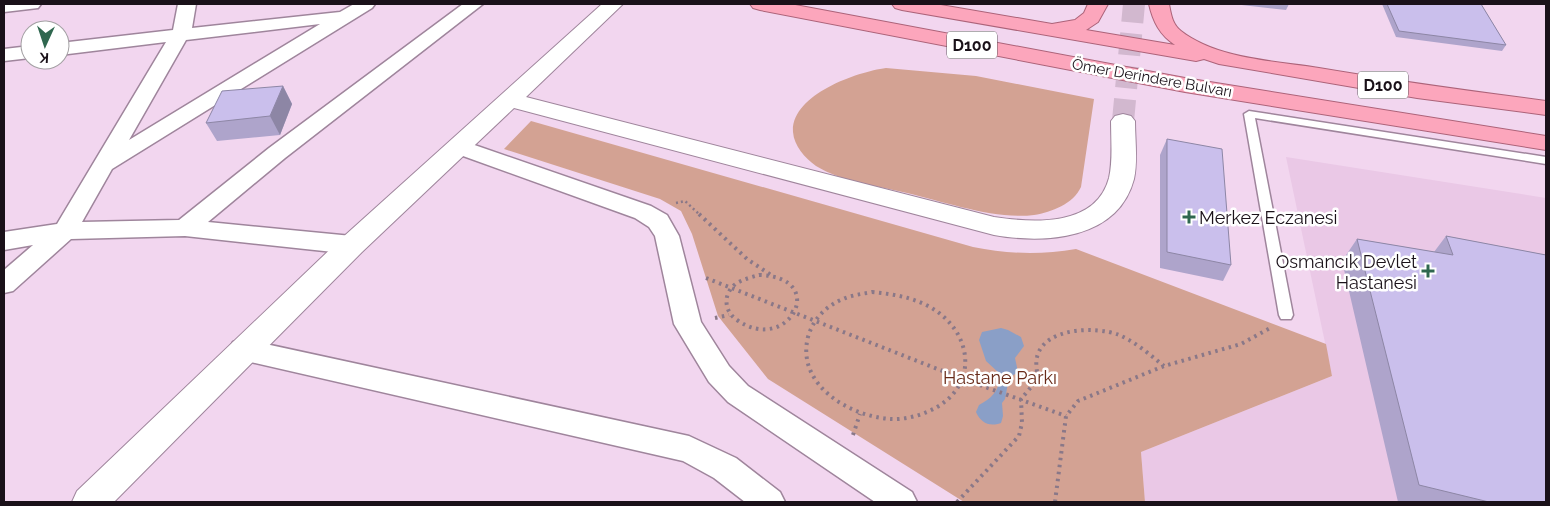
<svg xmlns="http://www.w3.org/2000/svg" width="1550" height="506" font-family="Raleway,sans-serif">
<rect width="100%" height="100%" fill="#f2d6ef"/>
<path fill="#eac8e6" d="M 1286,157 L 1546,198 L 1546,502 L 1145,502 L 1141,452 L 1332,376 Z"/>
<path fill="#d3a293" d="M 886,68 L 976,76 L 1094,99 L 1081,187 C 1073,204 1052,212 1034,215 C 996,220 945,202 907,193 C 878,186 842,182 816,166 C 805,158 794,146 793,132 C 791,95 856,72 886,68 Z
M 531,121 L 973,247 C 1007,254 1041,255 1076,249 L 1326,344 L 1332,376 L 1141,452 L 1145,502 L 964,502 L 768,379 L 718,316 L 692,234 L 681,211 L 660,199 L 504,149 Z"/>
<path fill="#8a9fc7" d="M 1001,328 L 1008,330 L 1021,337 L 1024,346 L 1015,358 L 1018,372 L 1009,378 L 1005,399 L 1002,403 L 1003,416 L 1001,423 C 989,427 981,423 976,412 L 979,405 C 992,398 1001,390 999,373 L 986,361 L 979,340 L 982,332 Z"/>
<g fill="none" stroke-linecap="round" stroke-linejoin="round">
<path stroke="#d2b8cf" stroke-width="22" stroke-dasharray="22 11" stroke-linecap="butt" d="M 1123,121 L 1134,4"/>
<g stroke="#9f859c" stroke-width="3">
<path id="service" d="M 1249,111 L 1546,157 L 1546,164 L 1255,118 L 1293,315 L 1291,319 L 1281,319 L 1279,315 L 1244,114 Z"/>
</g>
<g stroke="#9f859c" stroke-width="3">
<path id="minor" d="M 4,4 L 41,4 L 38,8 L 4,12 Z
M 178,4 L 196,4 L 192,28 L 340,12 L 354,4 L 375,4 L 372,8 L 112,169 L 82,222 L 179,220 L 269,148 L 463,4 L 483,4 L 285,158 L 208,222 L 352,236 L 361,239 L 364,245 L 361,251 L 352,254 L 185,236 L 71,239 L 13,291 L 4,293 L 4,270 L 33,245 L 4,250 L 4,232 L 57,224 L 166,42 L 60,55 L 60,43 L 173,30 ZM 320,24 L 129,140 L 186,40 Z
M 30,46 L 30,58 L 4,61 L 4,49 Z
M 460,140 L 651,206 L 667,215 L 679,236 L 701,322 L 729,366 L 748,386 L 912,492 L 917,502 L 875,502 L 728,402 L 709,382 L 674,324 L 655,236 L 649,227 L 635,218 L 452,152 L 449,147 L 452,142 Z
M 243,339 L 689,436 L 736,458 L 780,492 L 785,502 L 745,502 L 714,478 L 683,461 L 233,358 L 229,350 L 233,342 Z"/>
</g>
<g stroke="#9f859c" stroke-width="2">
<path id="tertiary" d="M 602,4 L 623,4 L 526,97 L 994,217 C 1034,223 1096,227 1109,178 C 1113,160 1111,140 1111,121 L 1115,116 L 1123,114 L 1131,116 L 1135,121 C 1135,140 1138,161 1134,179 C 1118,240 1045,244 994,235 L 514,108 L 362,252 L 114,502 L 72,502 L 77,491 L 342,238 Z"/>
</g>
<g stroke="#ac6379" stroke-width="2">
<path id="trunk" d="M 750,4 L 790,4 L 1185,78 L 1546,136 L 1546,150 L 1185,92 L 760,10 L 753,8 Z
M 892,4 L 935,4 L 1052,24 L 1075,20 L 1084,13 L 1088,4 L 1108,4 L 1098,22 L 1086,30 L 1175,45 C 1160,35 1153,22 1149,4 L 1169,4 C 1171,14 1172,24 1181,31 C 1217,59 1275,61 1319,68 C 1395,81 1470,91 1546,101 L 1546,115 L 1417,98 L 1219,64 L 1204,59 L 1196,61 L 902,10 L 895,8 Z"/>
</g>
<path stroke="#8a7888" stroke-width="2.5" stroke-dasharray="2 3" stroke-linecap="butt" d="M 676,203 L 685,201 L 700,215"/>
<path stroke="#8a7888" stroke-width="4" stroke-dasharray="2.5 4.5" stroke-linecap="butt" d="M 699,214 L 747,259 L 771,275
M 759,275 C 831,277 788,356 737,320 C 723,311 723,292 737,283 C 744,279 752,277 759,275 Z
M 706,278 L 963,379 L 1066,416
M 872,292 C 892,294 912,297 930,307 C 971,330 980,382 937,407 C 923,415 905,420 890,419 C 848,416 796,384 808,337 C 813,319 826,306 843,299 C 852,295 862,294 872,292 Z
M 715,318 L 729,315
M 853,435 L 860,414
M 957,502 L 1019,436 L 1022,423 L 1021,399 L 1037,380 C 1038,372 1035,364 1037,357 C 1044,327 1097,326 1119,335 C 1136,342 1150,355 1164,366
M 1055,502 L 1066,416 L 1078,401 L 1164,366 L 1241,344 L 1272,327"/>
<use href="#service" fill="#fff" fill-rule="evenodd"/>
<use href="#minor" fill="#fff" fill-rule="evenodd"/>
<use href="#tertiary" fill="#fff" fill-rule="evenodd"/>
<use href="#trunk" fill="#fca6bc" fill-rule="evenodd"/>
</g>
<path fill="#aea4cb" d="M 1233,4 L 1289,4 L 1286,10 Z
M 1382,4 L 1481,4 L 1506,45 L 1502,51 L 1396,37 Z
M 283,86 L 292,104 L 280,135 L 217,141 L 206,123 Z
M 1167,139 L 1231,265 L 1223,281 L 1160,268 L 1160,155 Z
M 1446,236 L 1546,255 L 1546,502 L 1398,502 L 1342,261 L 1357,239 L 1434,252 Z"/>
<path fill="#8d86a5" d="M 283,86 L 292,104 L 280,135 L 270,116 Z"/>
<path fill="#cabfec" stroke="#8d86a5" d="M 1387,4 L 1481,4 L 1506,45 L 1399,31 Z
M 283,86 L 270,116 L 206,123 L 222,91 Z
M 1167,139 L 1222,149 L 1231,265 L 1167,252 Z
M 1446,236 L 1546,255 L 1546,502 L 1489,502 L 1419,485 L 1357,239 L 1453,255 Z"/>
<g fill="#2f674f" stroke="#fff" stroke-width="2">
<path d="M1186.5 209.5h5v5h5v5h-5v5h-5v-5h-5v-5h5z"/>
<path d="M1425.5 263.5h5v5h5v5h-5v5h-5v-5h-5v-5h5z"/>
</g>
<g text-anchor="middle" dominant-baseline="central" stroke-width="5" stroke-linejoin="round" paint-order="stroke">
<g font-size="15" fill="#1a1119" stroke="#fff">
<text transform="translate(1152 78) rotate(10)">Ömer Derindere Bulvarı</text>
</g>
<g fill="#fff" stroke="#5f585e" stroke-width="1">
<rect x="947" y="31.5" width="50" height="27" rx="4"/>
<rect x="1358" y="71.5" width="50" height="27" rx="4"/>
</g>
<g font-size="16" font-weight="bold" fill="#1a1119">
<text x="972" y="45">D100</text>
<text x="1383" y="85">D100</text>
</g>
<g font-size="18" fill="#1a1119" stroke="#fff" text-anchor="start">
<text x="1199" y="217">Merkez Eczanesi</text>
<text x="1417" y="261" text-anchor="end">Osmancık Devlet<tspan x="1417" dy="21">Hastanesi</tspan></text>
</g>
<g font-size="18" fill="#682a18" stroke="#fff">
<text x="1000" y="377">Hastane Parkı</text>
</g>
</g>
<rect width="1550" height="506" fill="none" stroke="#1a1119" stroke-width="10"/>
<g transform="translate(45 45) rotate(183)"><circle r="24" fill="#ffffff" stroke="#a3a0a3"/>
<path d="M0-4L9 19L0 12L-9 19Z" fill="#2f674f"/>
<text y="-8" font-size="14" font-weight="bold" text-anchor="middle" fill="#1a1119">K</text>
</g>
</svg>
